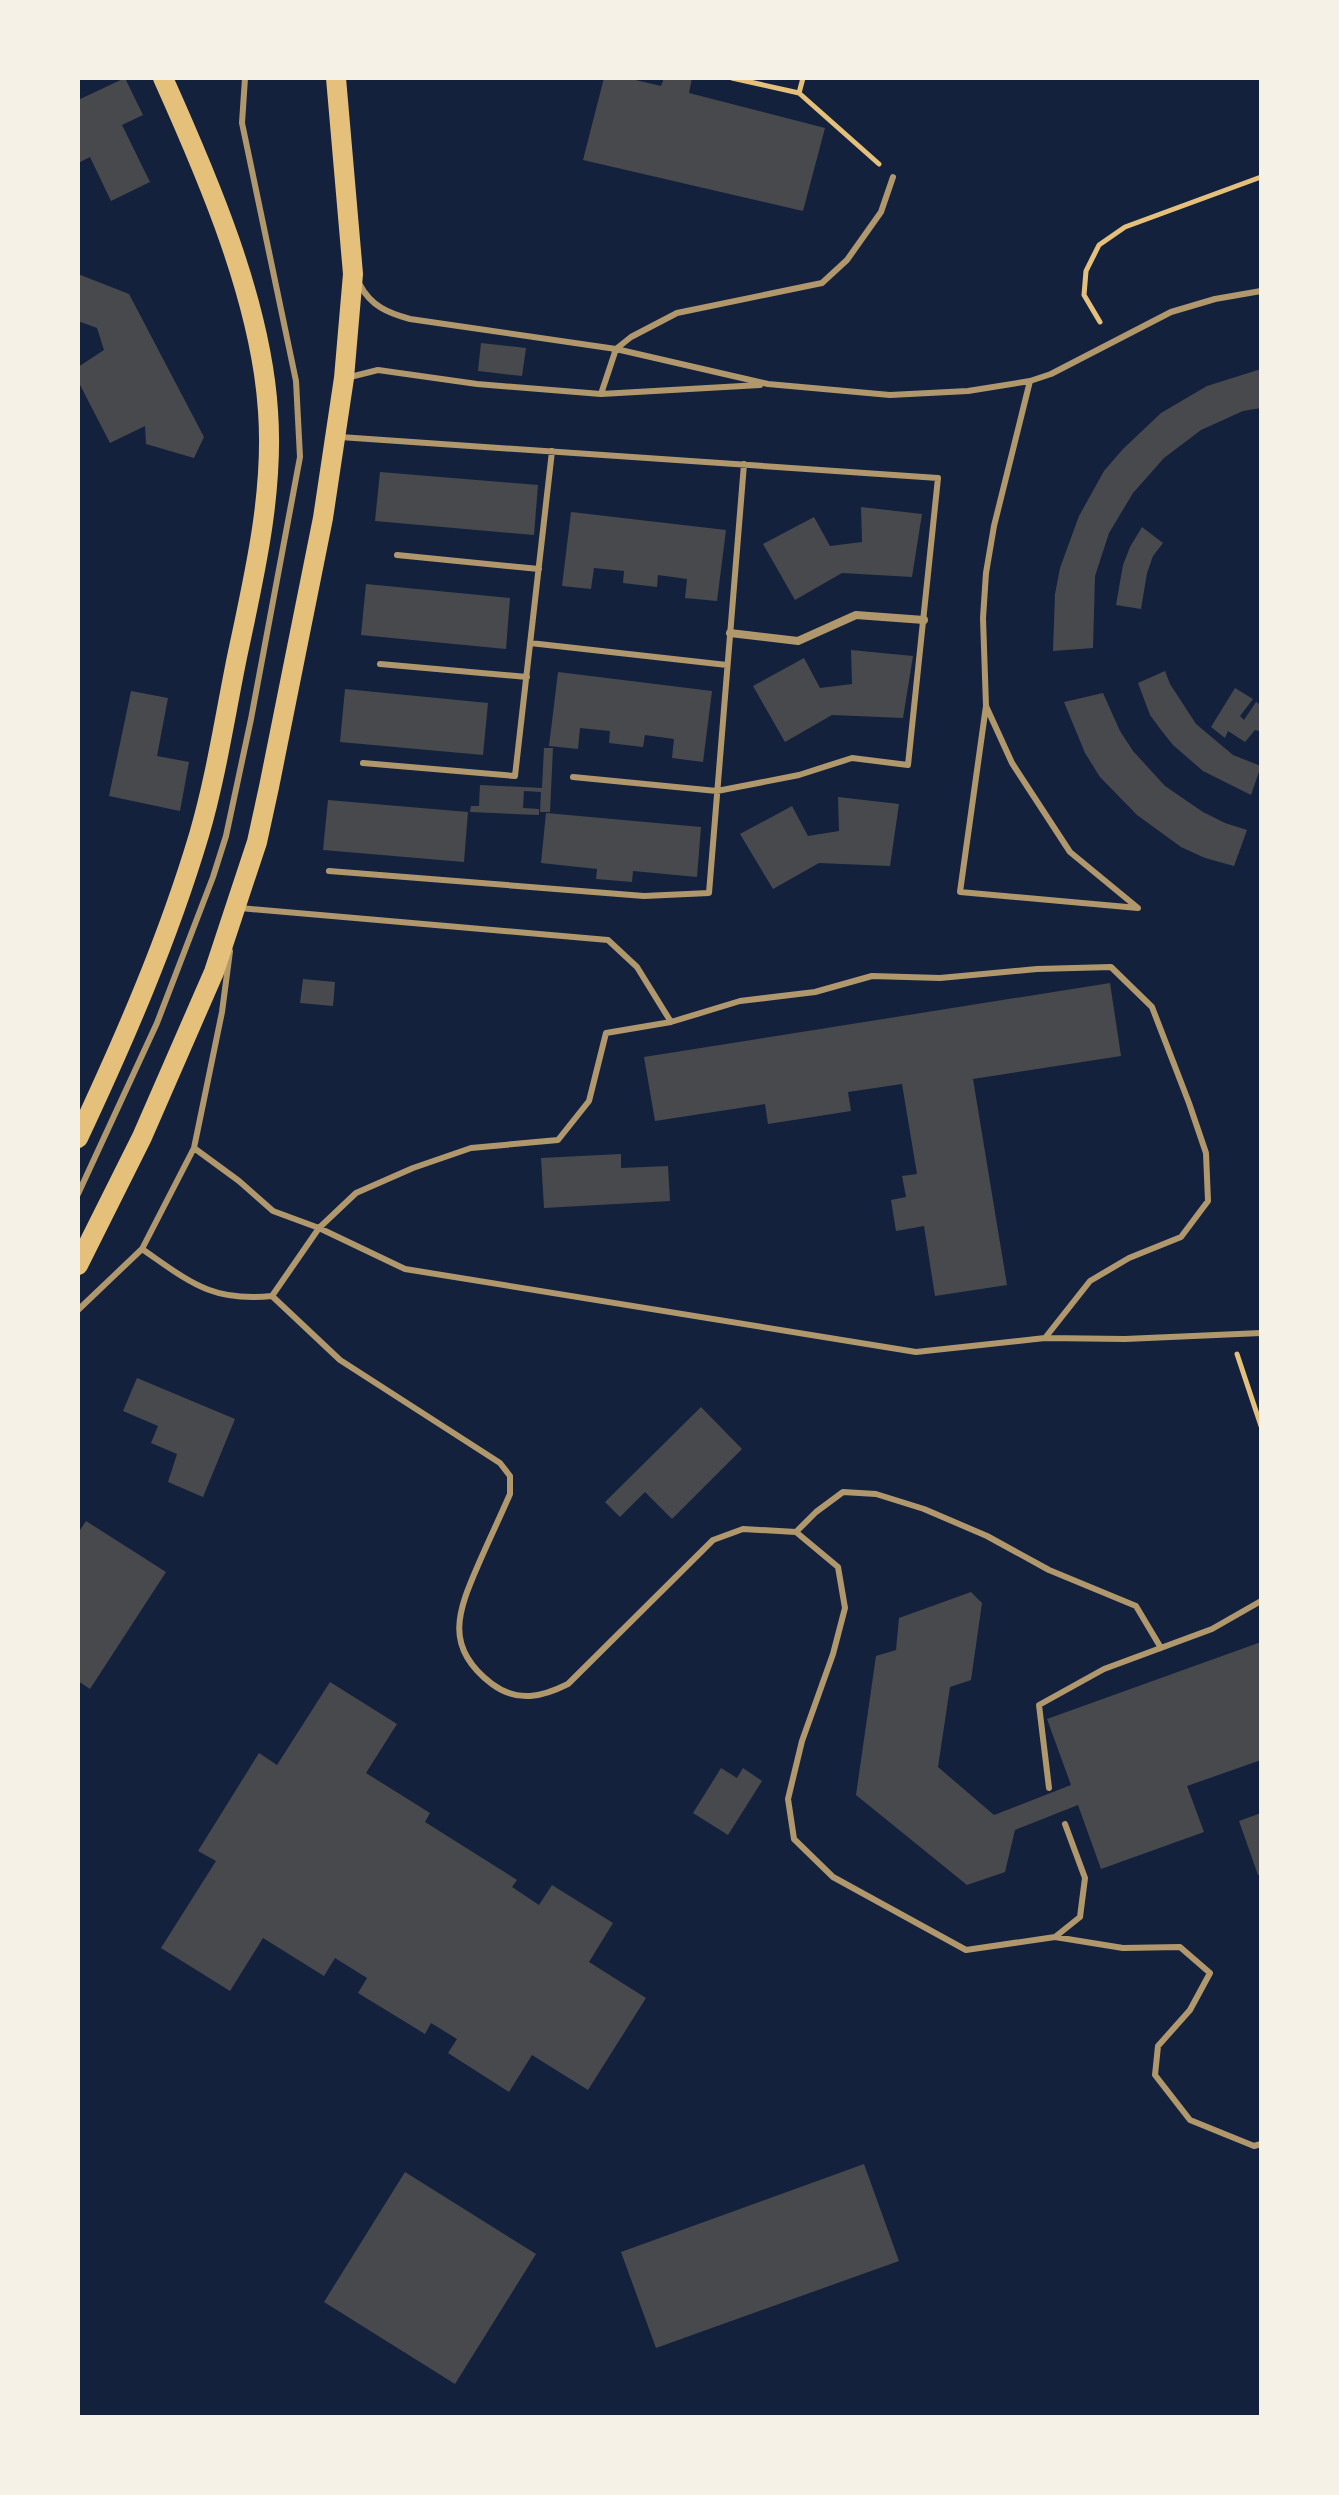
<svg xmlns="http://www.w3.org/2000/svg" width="1339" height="2495" font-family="Overpass,sans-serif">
<rect width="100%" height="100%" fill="#14213d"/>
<path fill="#48494c" d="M 125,78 L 143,115 L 122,125 L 150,182 L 111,201 L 90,157 L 78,163 L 78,100 Z
M 604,78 L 627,78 L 661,86 L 664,78 L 692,78 L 689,93 L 825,128 L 803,211 L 583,160 Z
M 78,274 L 129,294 L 204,437 L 194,458 L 146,444 L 145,426 L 110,443 L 78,381 L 78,367 L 104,350 L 97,328 L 78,321 Z
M 481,343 L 526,348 L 522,376 L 478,371 Z
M 1261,369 L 1261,408 L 1243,411 L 1201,430 L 1164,458 L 1133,493 L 1109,533 L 1095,576 L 1093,648 L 1053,651 L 1055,594 L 1060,568 L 1079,516 L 1104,471 L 1123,449 L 1161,413 L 1207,386 Z
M 380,472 L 538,485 L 534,535 L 375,521 Z
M 861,507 L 922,514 L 912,577 L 842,573 L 795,600 L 763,544 L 814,517 L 830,546 L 862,542 Z
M 571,512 L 726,530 L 717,601 L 685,598 L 687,579 L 658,575 L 657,587 L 623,583 L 624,571 L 594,568 L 591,589 L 562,586 Z
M 1142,527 L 1163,543 L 1153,556 L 1147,573 L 1141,609 L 1116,605 L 1123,565 L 1130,547 Z
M 366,584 L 510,598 L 506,649 L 361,635 Z
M 851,650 L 913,656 L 903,718 L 832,715 L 785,742 L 753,686 L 804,658 L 820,688 L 852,684 Z
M 1165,671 L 1170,684 L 1196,724 L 1233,755 L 1261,766 L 1251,795 L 1203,771 L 1173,745 L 1161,730 L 1150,715 L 1138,683 Z
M 558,672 L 712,691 L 703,762 L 672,758 L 674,739 L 645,735 L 643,747 L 609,743 L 610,731 L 580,728 L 578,749 L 549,746 Z
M 1235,688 L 1253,699 L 1240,716 L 1244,720 L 1256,702 L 1261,705 L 1261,728 L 1259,731 L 1255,730 L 1245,742 L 1228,731 L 1225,738 L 1211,727 Z
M 345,689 L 488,703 L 483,755 L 340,742 Z
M 131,691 L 168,698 L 157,756 L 189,762 L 180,811 L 109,796 Z
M 1103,693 L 1120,731 L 1133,751 L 1165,786 L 1203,812 L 1225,823 L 1247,830 L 1234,866 L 1205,858 L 1181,847 L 1137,815 L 1100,777 L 1085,753 L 1064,702 Z
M 544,748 L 553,748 L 550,812 L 540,812 L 541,792 L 524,791 L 523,808 L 539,809 L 539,815 L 470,812 L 471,806 L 479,806 L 480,785 L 542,788 Z
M 838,797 L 899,804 L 890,866 L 819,863 L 773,889 L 740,834 L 792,806 L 808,836 L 839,831 Z
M 328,800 L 468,812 L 464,862 L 323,850 Z
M 546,813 L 701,827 L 697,877 L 633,871 L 632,882 L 596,879 L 597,869 L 541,863 Z
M 303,979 L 335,982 L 333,1006 L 300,1003 Z
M 1110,983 L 1121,1056 L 973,1079 L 1007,1285 L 935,1296 L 924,1226 L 896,1231 L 891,1200 L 906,1197 L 902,1176 L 917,1174 L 902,1084 L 848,1092 L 851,1111 L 768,1124 L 765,1104 L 655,1121 L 644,1057 Z
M 621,1154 L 621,1168 L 668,1166 L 670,1201 L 544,1208 L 541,1158 Z
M 137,1378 L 235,1419 L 203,1497 L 168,1482 L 177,1454 L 151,1443 L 158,1426 L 123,1411 Z
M 701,1407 L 742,1449 L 672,1519 L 645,1492 L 620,1517 L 605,1502 Z
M 86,1521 L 166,1572 L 90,1689 L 78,1681 L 78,1533 Z
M 971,1592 L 982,1603 L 971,1680 L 950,1687 L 938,1767 L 994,1815 L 1071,1785 L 1047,1719 L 1261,1642 L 1261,1760 L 1187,1786 L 1204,1832 L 1101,1869 L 1078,1805 L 1015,1830 L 1005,1872 L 967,1885 L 856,1795 L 876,1656 L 896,1650 L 899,1618 Z
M 330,1682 L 397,1724 L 366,1773 L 430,1813 L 425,1822 L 517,1880 L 512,1887 L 539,1905 L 552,1885 L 613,1923 L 589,1962 L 646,1998 L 588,2090 L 532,2055 L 509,2092 L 448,2053 L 457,2039 L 431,2023 L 425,2034 L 358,1993 L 367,1978 L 335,1958 L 324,1976 L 263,1938 L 230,1991 L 161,1948 L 216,1861 L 198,1851 L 259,1753 L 277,1765 Z
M 721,1768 L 737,1778 L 743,1768 L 762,1781 L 728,1835 L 693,1813 Z
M 1261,1813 L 1261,1874 L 1258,1875 L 1239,1821 Z
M 864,2164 L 899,2261 L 656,2348 L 621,2252 Z
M 405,2172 L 536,2254 L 455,2384 L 324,2302 Z"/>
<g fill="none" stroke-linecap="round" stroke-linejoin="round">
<path stroke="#e5c07b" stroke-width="5" d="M 732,78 L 799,93 L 803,78
M 799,93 L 879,164
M 1100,322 L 1084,295 L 1086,271 L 1099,245 L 1125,227 L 1261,177
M 1237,1354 L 1261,1426"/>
<path stroke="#b1986c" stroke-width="6" d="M 360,285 C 371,306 388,313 410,319 L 616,349 L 768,384 L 890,395 L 968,391 L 1030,381 L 1051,374 L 1171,312 L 1215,299 L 1261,291
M 350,377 L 378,370 L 477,384 L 601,394 L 760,385
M 601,394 L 616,349 L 631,337 L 677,313 L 822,283 L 847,260 L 881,212 L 893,177
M 340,437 L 938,478 L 908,765 L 852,758 L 799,775 L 717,791 L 573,777
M 397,555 L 539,569
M 530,643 L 727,665
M 380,664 L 527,677
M 986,706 L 960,892 L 1138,908 L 1070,852 L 1012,763 L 986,706 L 983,618 L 986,573 L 994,526 L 1030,381
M 363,763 L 515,776 L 552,451
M 329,871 L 644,896 L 709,893 L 744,464
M 240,908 L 608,940 L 637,967 L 671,1022
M 230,951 L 222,1012 L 194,1148 L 239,1181 L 273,1211 L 319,1228 L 356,1193 L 413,1168 L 471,1148 L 558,1140 L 589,1101 L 606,1033 L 671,1022 L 740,1001 L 815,992 L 872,976 L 940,978 L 1037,969 L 1111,967 L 1152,1007 L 1189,1103 L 1206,1153 L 1208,1201 L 1181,1237 L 1129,1258 L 1090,1281 L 1045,1338
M 78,1194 L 157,1023 L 213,877 L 226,836 L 251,719 L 300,457 L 296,381 L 242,123 L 245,78
M 142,1249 C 190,1282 211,1302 272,1296
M 78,1310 L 142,1249 L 194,1148
M 796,1532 L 816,1512 L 843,1492 L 876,1494 L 924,1509 L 987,1536 L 1049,1570 L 1136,1606 L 1161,1648
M 1049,1788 L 1039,1705 L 1104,1669 L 1212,1629 L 1261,1601
M 1065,1824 L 1085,1878 L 1080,1917 L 1055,1937 L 966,1950 L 833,1877 L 794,1839 L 788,1799 L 802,1741 L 833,1654 L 845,1608 L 838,1567 L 796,1532 L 743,1529 L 713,1540 L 568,1684 C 542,1697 518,1703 492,1684 C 443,1647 458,1611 479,1563 C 489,1540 500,1517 510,1494 L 510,1476 L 500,1463 L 340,1360 L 272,1296 L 319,1228 L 405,1269 L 916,1352 L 1045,1338 L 1125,1339 L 1261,1333
M 1055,1937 L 1123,1948 L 1180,1947 L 1210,1973 L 1190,2010 L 1158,2046 L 1155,2075 L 1190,2120 L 1254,2146 L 1261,2144"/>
<path stroke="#b1986c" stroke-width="8" d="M 730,633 L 798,641 L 856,615 L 924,620"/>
<path stroke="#e5c07b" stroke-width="20" d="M 78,1138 C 124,1040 168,939 199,835 C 216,777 225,716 237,657 C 254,577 274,493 268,411 C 261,301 208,178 163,78
M 78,1265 L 142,1137 L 214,972 L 257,842 L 269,787 L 323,518 L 344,378 L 353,274 L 336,78"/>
</g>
<rect width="1339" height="2495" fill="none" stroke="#f6f1e7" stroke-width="160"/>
</svg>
